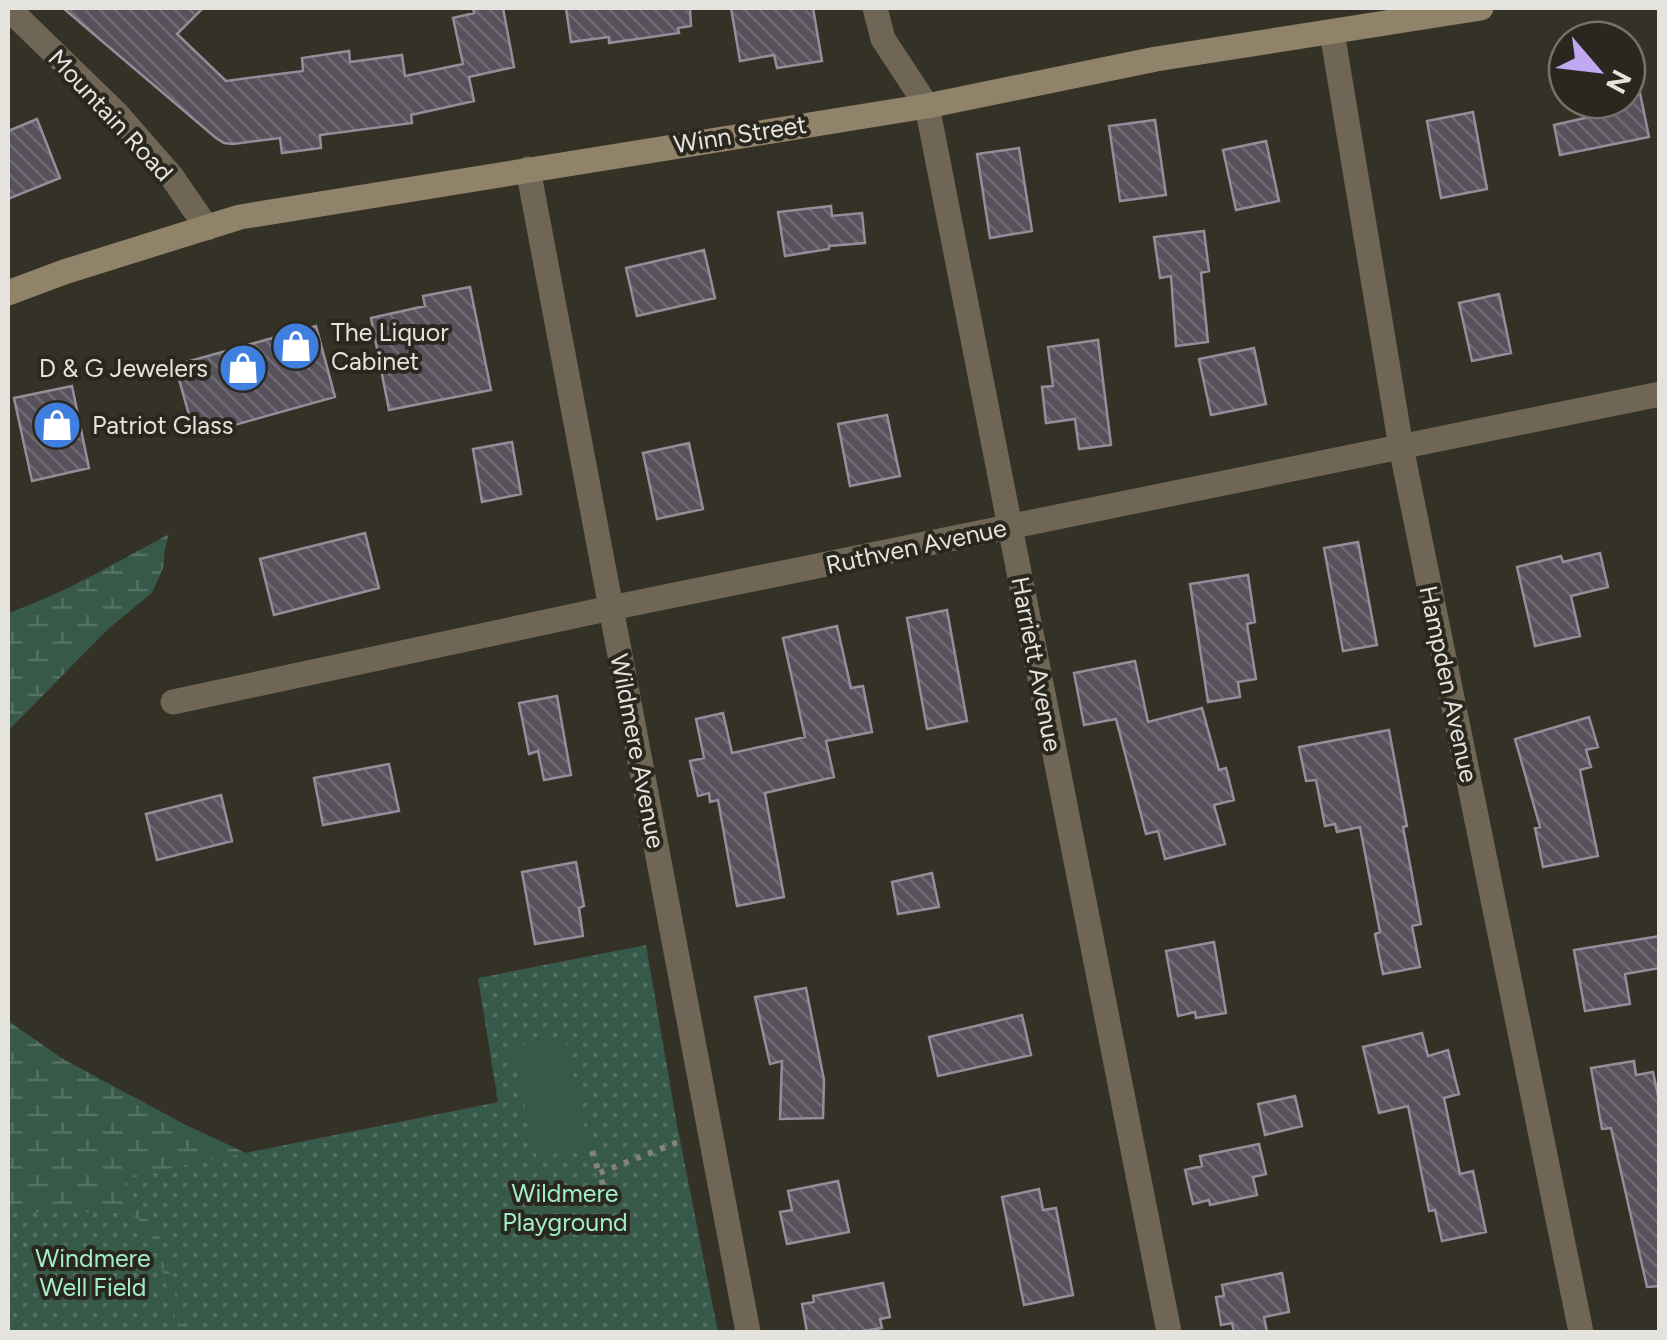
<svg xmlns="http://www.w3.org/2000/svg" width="1667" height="1340" font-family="Figtree,sans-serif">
<defs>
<pattern id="wetland-marsh" width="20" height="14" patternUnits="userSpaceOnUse" patternTransform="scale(2.5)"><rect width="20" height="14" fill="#375949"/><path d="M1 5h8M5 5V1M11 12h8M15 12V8" fill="none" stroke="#547163"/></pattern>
<pattern id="park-dots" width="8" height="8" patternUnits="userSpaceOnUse" patternTransform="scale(2.5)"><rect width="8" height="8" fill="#375949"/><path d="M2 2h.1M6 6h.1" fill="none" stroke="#547163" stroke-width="1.8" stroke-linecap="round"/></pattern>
<pattern id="building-back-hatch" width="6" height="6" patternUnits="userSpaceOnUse" patternTransform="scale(2.5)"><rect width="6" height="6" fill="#56515b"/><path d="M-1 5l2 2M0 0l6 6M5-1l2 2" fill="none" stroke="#6e6a72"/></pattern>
</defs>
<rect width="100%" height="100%" fill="#343127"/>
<path fill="url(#wetland-marsh)" d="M 169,534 L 165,548 L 163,568 L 152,593 L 108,629 L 8,731 L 8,613 C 61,595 119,561 169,534 Z
M 8,1021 L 63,1059 L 186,1125 L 246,1153 L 428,1332 L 8,1332 Z"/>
<path fill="url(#park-dots)" d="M 646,945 L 678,1130 L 718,1332 L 185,1332 L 160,1237 L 121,1178 L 498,1102 L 478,978 Z
M 8,1212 L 132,1213 L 147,1229 L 155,1243 L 179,1332 L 8,1332 Z"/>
<path fill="#375949" d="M 564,1035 L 589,1146 L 537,1158 L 511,1047 Z"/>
<path fill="url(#building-back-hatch)" stroke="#938e99" stroke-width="2.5" d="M 63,8 L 203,8 L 177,34 L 226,81 L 303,71 L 302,58 L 349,51 L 350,62 L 402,55 L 405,76 L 463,64 L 453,18 L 474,13 L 473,8 L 503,8 L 514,67 L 469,77 L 474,101 L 411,115 L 412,123 L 320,135 L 321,148 L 282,153 L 280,138 L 233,144 L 224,143 L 216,138 Z
M 566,8 L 690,8 L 691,26 L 678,28 L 679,33 L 609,43 L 609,37 L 571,42 Z
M 731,8 L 813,8 L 822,61 L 777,68 L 774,55 L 740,61 Z
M 1640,93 L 1649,137 L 1560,155 L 1554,125 L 1589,117 L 1587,105 L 1609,100 L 1627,100 L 1627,96 Z
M 1473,112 L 1487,189 L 1441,198 L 1427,121 Z
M 37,119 L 60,178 L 8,199 L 8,131 Z
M 1155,120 L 1166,195 L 1120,201 L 1109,126 Z
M 1266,141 L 1279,201 L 1236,210 L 1223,150 Z
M 1019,148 L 1032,231 L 990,238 L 977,154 Z
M 831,206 L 832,216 L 862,213 L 865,243 L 829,246 L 829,249 L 785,256 L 778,212 Z
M 1204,231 L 1209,271 L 1201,273 L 1208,342 L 1176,346 L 1171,276 L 1160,278 L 1154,237 Z
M 704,250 L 715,298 L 637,316 L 626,268 Z
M 470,287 L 491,390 L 389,410 L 371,318 L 425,306 L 423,296 Z
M 1499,294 L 1511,353 L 1472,361 L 1459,303 Z
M 316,326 L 335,397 L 195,436 L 175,365 Z
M 1098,340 L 1111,445 L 1079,449 L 1075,419 L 1046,423 L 1042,387 L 1053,386 L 1048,347 Z
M 1254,348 L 1266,404 L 1211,415 L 1199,359 Z
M 72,386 L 89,468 L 32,481 L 14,398 Z
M 887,415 L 900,476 L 850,486 L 838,424 Z
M 512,442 L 521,494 L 482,502 L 473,449 Z
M 689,443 L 703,509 L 657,519 L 643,453 Z
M 365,533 L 379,588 L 274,615 L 260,559 Z
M 1358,542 L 1377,645 L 1343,651 L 1324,548 Z
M 1600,553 L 1608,587 L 1571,596 L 1580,636 L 1535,646 L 1517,567 L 1561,556 L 1563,562 Z
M 1248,575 L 1255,622 L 1247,624 L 1256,679 L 1238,682 L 1240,697 L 1208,702 L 1190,584 Z
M 947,610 L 967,721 L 927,729 L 907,618 Z
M 837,626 L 851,688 L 863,686 L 872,732 L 826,741 L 834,777 L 765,793 L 784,897 L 737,906 L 718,800 L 710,802 L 709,793 L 698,796 L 690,761 L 704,758 L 696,719 L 723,713 L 732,753 L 805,737 L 783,638 Z
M 1135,661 L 1148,722 L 1202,708 L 1219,770 L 1226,768 L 1234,800 L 1214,805 L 1225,844 L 1165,859 L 1158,831 L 1146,834 L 1116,719 L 1084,725 L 1074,673 Z
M 557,696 L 571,775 L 544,780 L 538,751 L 529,754 L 519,703 Z
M 1589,717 L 1598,747 L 1586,750 L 1591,767 L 1580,770 L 1598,856 L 1543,867 L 1535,828 L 1540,827 L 1515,739 Z
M 1389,730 L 1407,826 L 1403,827 L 1421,924 L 1412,926 L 1420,967 L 1383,974 L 1375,934 L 1380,932 L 1360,827 L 1337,832 L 1335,824 L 1325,826 L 1316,780 L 1306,781 L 1299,747 Z
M 389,764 L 399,811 L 323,825 L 314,778 Z
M 221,795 L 232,841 L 157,860 L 146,814 Z
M 576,862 L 584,906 L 579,908 L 583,936 L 535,944 L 522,872 Z
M 932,873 L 939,907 L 898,914 L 892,882 Z
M 1660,936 L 1660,968 L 1625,974 L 1630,1004 L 1585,1011 L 1574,950 Z
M 1214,942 L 1226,1013 L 1196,1018 L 1195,1012 L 1178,1016 L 1166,951 Z
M 806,988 L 824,1080 L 823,1118 L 780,1119 L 782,1061 L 770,1064 L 755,997 Z
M 1022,1015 L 1031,1055 L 938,1076 L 929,1037 Z
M 1422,1033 L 1428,1056 L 1448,1050 L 1459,1094 L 1444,1098 L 1460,1174 L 1473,1171 L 1486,1232 L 1442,1241 L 1435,1210 L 1429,1211 L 1408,1106 L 1379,1113 L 1363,1047 Z
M 1634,1061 L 1636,1075 L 1653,1072 L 1660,1105 L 1660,1286 L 1647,1287 L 1611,1128 L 1602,1129 L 1591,1068 Z
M 1295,1096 L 1302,1126 L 1265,1135 L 1258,1104 Z
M 1259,1144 L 1266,1174 L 1253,1177 L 1257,1195 L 1210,1205 L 1209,1200 L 1193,1204 L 1185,1170 L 1202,1166 L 1200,1156 Z
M 838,1181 L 849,1232 L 787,1244 L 780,1212 L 792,1210 L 788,1191 Z
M 1039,1189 L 1043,1210 L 1056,1208 L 1073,1295 L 1024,1305 L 1002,1197 Z
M 1282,1273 L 1289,1312 L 1264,1317 L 1267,1332 L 1234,1332 L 1232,1323 L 1221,1325 L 1216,1297 L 1224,1296 L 1222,1285 Z
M 883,1283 L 890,1317 L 880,1319 L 882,1328 L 857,1332 L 807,1332 L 802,1304 L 814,1302 L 813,1296 Z"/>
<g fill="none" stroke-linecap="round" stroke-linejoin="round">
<path stroke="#85827a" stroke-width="6" stroke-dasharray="5 8" stroke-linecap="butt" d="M 592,1151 L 599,1173
M 607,1197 L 599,1173 L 681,1141"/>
<path stroke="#6f6655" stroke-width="25" d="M 875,8 L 883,39 L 927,106 L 1169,1332
M 1332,32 L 1401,447 L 1581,1332
M 528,169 L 748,1332
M 173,702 L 611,608 L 1660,394"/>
<path stroke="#6f6655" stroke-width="25" d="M 8,8 L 117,114 L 172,177 L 207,228"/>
<path stroke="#918369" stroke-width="25" d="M 8,293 L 64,272 L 240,217 L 927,106 L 1156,59 L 1481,8"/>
</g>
<defs>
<g id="shop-disc" transform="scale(2.5)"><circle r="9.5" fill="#3f7fe0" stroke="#2a271e"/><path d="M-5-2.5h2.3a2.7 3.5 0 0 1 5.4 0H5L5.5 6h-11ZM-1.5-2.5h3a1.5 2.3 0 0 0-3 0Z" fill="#fff"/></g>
</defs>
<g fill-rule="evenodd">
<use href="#shop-disc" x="296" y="346"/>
<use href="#shop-disc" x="243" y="368"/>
<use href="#shop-disc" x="57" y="425"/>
</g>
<g text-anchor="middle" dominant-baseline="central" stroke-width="8" stroke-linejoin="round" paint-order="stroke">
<g font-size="25" fill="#e5e3dd" stroke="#2a271e">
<text transform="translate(111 115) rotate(47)">Mountain Road</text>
<text transform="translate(740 134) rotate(-9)">Winn Street</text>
<text transform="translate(916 546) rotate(-12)">Ruthven Avenue</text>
<text transform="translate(1037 664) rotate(79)">Harriett Avenue</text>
<text transform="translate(1449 684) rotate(78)">Hampden Avenue</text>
<text transform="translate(638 751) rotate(79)">Wildmere Avenue</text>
</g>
<g font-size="25" fill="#e5e3dd" stroke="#2a271e" text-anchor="start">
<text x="331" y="332">The Liquor<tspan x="331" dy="29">Cabinet</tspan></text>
<text x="208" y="368" text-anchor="end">D &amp; G Jewelers</text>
<text x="92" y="425">Patriot Glass</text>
</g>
<g font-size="25" fill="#a1eec9" stroke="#2a271e">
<text x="565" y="1193">Wildmere<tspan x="565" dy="29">Playground</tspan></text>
<text x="93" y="1258">Windmere<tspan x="93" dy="29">Well Field</tspan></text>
</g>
</g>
<rect width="1667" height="1340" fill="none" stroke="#e5e3dd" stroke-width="20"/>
<g transform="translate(1597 70) rotate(118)"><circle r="48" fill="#2a271e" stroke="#75726a" stroke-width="2.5"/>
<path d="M0-8L18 38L0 25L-18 38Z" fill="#c1a8f3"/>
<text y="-15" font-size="28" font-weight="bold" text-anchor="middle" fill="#e5e3dd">N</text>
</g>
</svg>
